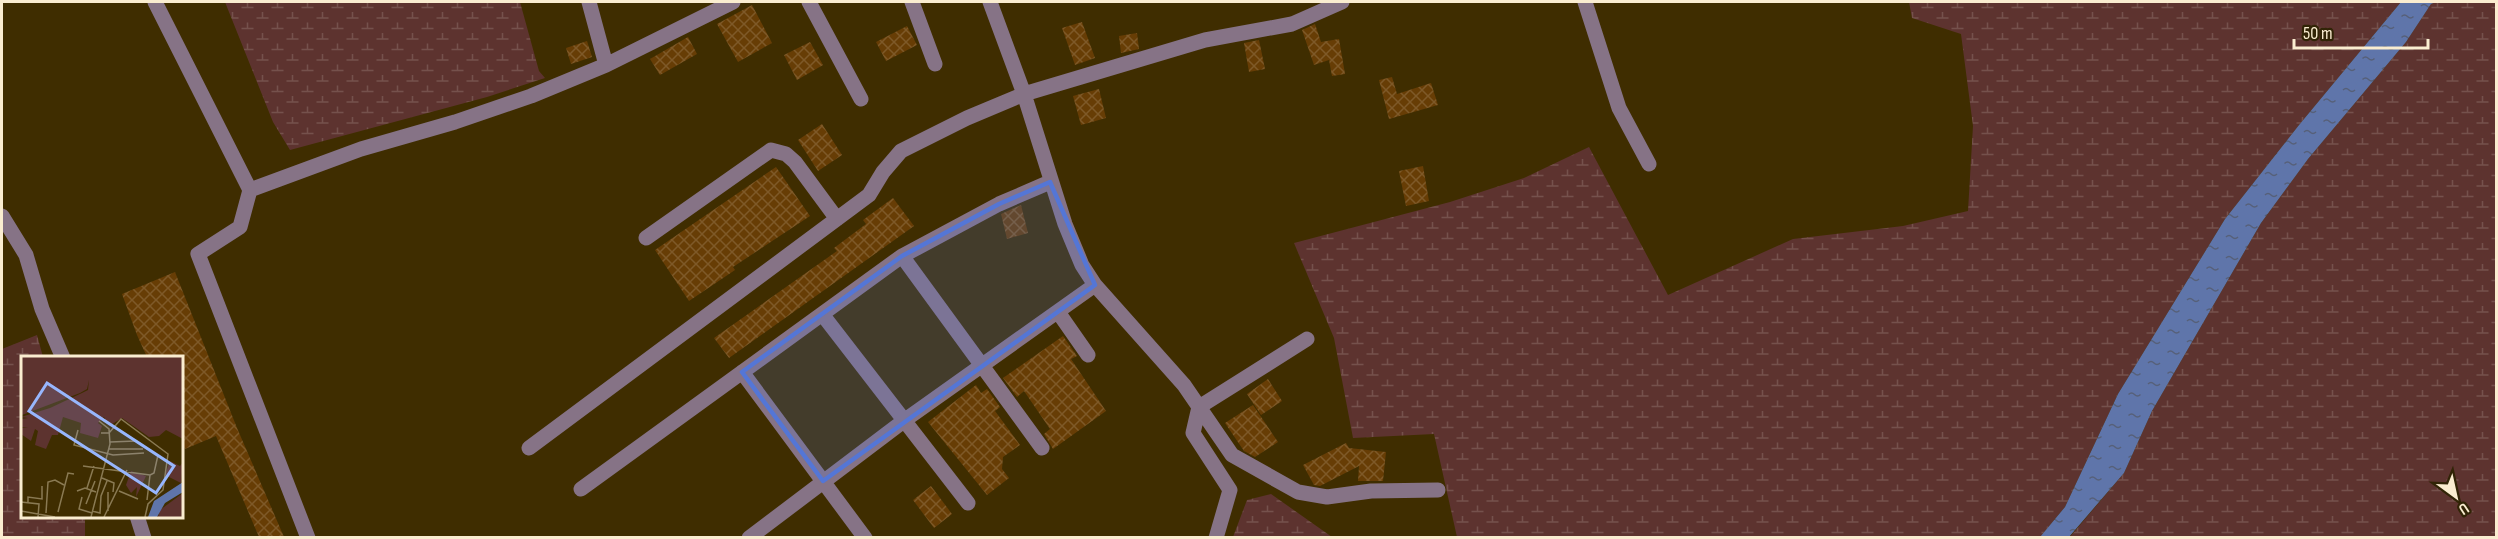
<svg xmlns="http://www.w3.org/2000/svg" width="2498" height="539" font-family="'Sofia Sans Condensed',sans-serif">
<defs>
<pattern id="wetland-marsh" width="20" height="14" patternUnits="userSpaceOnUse" patternTransform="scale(1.5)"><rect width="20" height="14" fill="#5d332f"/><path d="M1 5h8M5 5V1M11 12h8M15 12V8" fill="none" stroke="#75514c"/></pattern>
<pattern id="water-ripples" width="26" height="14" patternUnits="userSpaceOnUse" patternTransform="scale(1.5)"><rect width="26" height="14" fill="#5f75aa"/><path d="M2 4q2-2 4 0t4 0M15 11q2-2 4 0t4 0" fill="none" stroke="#566079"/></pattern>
<pattern id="building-cross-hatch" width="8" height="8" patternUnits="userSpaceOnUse" patternTransform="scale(1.5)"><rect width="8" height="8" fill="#673d05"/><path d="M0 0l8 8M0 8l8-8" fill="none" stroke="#7e5928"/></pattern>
</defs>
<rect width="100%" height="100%" fill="#3f2d00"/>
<path fill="url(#wetland-marsh)" d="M 225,2 L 520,2 L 539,71 L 545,78 L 487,97 L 290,150 L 273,122 Z
M 1909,2 L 2401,2 L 2299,125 L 2225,219 L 2118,394 L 2065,507 L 2040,537 L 1457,537 L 1434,434 L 1353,438 L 1334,338 L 1294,243 L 1450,202 L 1524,178 L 1589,147 L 1668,295 L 1793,239 L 1903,226 L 1968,211 L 1973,126 L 1961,34 L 1912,18 Z
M 2436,2 L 2496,2 L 2496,537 L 2069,538 L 2124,473 L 2152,411 L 2261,223 L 2308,159 L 2406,42 L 2431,4 Z
M 37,335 L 43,357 L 22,358 L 22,516 L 85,517 L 85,537 L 2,537 L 2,349 Z
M 1271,494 L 1332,537 L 1233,537 L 1247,500 Z"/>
<path fill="url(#water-ripples)" d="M 2401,2 L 2436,2 L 2431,4 L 2406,42 L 2308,159 L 2261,223 L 2152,411 L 2124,473 L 2069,537 L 2040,537 L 2065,507 L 2118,394 L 2225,219 L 2299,125 Z"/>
<path fill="url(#building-cross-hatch)" d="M 752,5 L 772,43 L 738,62 L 717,24 Z
M 1082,22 L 1095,58 L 1075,65 L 1062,28 Z
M 1315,24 L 1321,42 L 1339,39 L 1345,74 L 1332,76 L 1329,60 L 1314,65 L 1302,30 Z
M 907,26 L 917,45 L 886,61 L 876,42 Z
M 1137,33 L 1139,49 L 1121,53 L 1119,36 Z
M 688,37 L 697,54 L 660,75 L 650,59 Z
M 1259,40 L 1265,69 L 1249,72 L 1244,43 Z
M 587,41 L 592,57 L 571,64 L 566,48 Z
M 810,42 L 823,65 L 797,80 L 784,55 Z
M 1392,77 L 1397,94 L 1431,83 L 1438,105 L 1389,119 L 1379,80 Z
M 1099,89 L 1106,118 L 1081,125 L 1073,96 Z
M 822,124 L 842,155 L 818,171 L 798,140 Z
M 1423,166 L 1429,201 L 1406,206 L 1399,171 Z
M 776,167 L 810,216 L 733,267 L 735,270 L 689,301 L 655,250 Z
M 893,198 L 914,226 L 729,358 L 714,338 L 837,251 L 834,248 L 866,224 L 863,220 Z
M 1021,205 L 1028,233 L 1007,239 L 1001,214 Z
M 175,272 L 237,428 L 284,537 L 259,537 L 216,436 L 185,449 L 182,441 L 182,357 L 147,357 L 137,335 L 122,294 Z
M 1063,336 L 1077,356 L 1071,359 L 1106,411 L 1053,449 L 1044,434 L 1050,429 L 1024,391 L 1017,397 L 1003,378 Z
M 1268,379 L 1282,401 L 1261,415 L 1247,394 Z
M 976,385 L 981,393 L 987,389 L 1000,407 L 995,411 L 1020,445 L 1003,457 L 1002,469 L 1009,478 L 987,495 L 928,422 Z
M 1253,405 L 1278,442 L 1255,457 L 1244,451 L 1225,423 Z
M 1346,443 L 1349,448 L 1386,452 L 1383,481 L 1358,481 L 1359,466 L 1320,486 L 1314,485 L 1303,465 Z
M 931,486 L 952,514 L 934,528 L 913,500 Z"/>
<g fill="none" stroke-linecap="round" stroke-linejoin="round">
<path stroke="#867386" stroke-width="15" d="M 155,2 L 250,190 L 240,227 L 198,254 L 308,538
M 589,2 L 606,65
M 809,2 L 861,99
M 912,2 L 935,64
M 990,2 L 1024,94 L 1065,224 L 1082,265 L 1095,285 L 1184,385 L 1232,455 L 1298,492 L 1327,497 L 1371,491 L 1438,490
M 1585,2 L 1619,108 L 1649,164
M 250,190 L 361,149 L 455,122 L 531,96 L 606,65 L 733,2
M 2,216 L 26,255 L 42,309 L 63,358
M 646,238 L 771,150 L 786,154 L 795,162 L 837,219
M 902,256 L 1042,448
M 1058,312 L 1088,355
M 822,314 L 968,503
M 742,372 L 865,538
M 529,448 L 869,195 L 883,172 L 901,151 L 967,118 L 1024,94 L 1205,40 L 1292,24 L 1342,2
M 581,489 L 902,256 L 999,204 L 1050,182
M 137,516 L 144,538
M 749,538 L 905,420 L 1095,285
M 1216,538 L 1230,490 L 1193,433 L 1199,407 L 1307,339"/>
</g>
<path fill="#5476d6" fill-opacity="0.2" stroke="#5476d6" stroke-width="4.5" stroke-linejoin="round" d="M 1050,182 L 1095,285 L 823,481 L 742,372 L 902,256 L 999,204 Z"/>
<g transform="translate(21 356)">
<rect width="162" height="162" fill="#3f2d00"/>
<path d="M 0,1 L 159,1 L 162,2 L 162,83 L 145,74 L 138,80 L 128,81 L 101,62 L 88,70 L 83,61 L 77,67 L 81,70 L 77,82 L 59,77 L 60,67 L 42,61 L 37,79 L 31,79 L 25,93 L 14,89 L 17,75 L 14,73 L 10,85 L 0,78 L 0,72 L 7,71 L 0,71 L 0,63 L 7,62 L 0,61 L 29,52 L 61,37 L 67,34 L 68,24 L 66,33 L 59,37 L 1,59 ZM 149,105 L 159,110 L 162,106 L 160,127 L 144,119 ZM 110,115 L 125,120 L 115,141 L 116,131 L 110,137 L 105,129 ZM 162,137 L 162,161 L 137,161 L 139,154 Z" fill="#5d332f"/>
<path d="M 162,126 L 162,136 L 144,147 L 136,161 L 127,161 L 133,145 Z" fill="#5f75aa"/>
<path fill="none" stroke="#8a7a53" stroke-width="1.5" d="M 57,74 L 53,89 L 92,99 L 123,97M 80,77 L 88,77 L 100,63 L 147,98 L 142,134 L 127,148 L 124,161M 89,86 L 115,85M 88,93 L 122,93M 62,110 L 129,119M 81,122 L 93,127 L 92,136M 66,132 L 73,110M 56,135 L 64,132 L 75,136M 98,135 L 117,143M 87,136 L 87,155M 61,141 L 58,153 L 71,157M 126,144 L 129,119 L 133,117 L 137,99M 0,146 L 18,148 L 17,161M 7,146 L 7,141 L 21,143 L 21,130M 65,148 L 74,125M 0,155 L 34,161M 71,155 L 79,157 L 80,140 L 86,125M 37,156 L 47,117 L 53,118M 25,157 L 27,126 L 34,124 L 43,129M 70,161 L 89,88 L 88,73 L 78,65M 83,161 L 106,114"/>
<path fill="#97b6fd" fill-opacity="0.15" stroke="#97b6fd" stroke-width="3" d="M 26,27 L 153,110 L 135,137 L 8,55 Z"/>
<rect width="162" height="162" fill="none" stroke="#faedd0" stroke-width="3"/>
</g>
<rect width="2498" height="539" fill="none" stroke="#faedd0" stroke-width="6"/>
<g transform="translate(2456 497) rotate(147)" stroke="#312406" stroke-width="4.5" paint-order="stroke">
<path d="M0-4.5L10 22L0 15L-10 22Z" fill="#faedd0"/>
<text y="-9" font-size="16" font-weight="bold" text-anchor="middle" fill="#faedd0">U</text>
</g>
<path d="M2294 39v9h134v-9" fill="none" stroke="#faedd0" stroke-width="3"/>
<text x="2303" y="39" font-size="18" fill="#faedd0" stroke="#312406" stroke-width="4.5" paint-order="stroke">50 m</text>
</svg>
